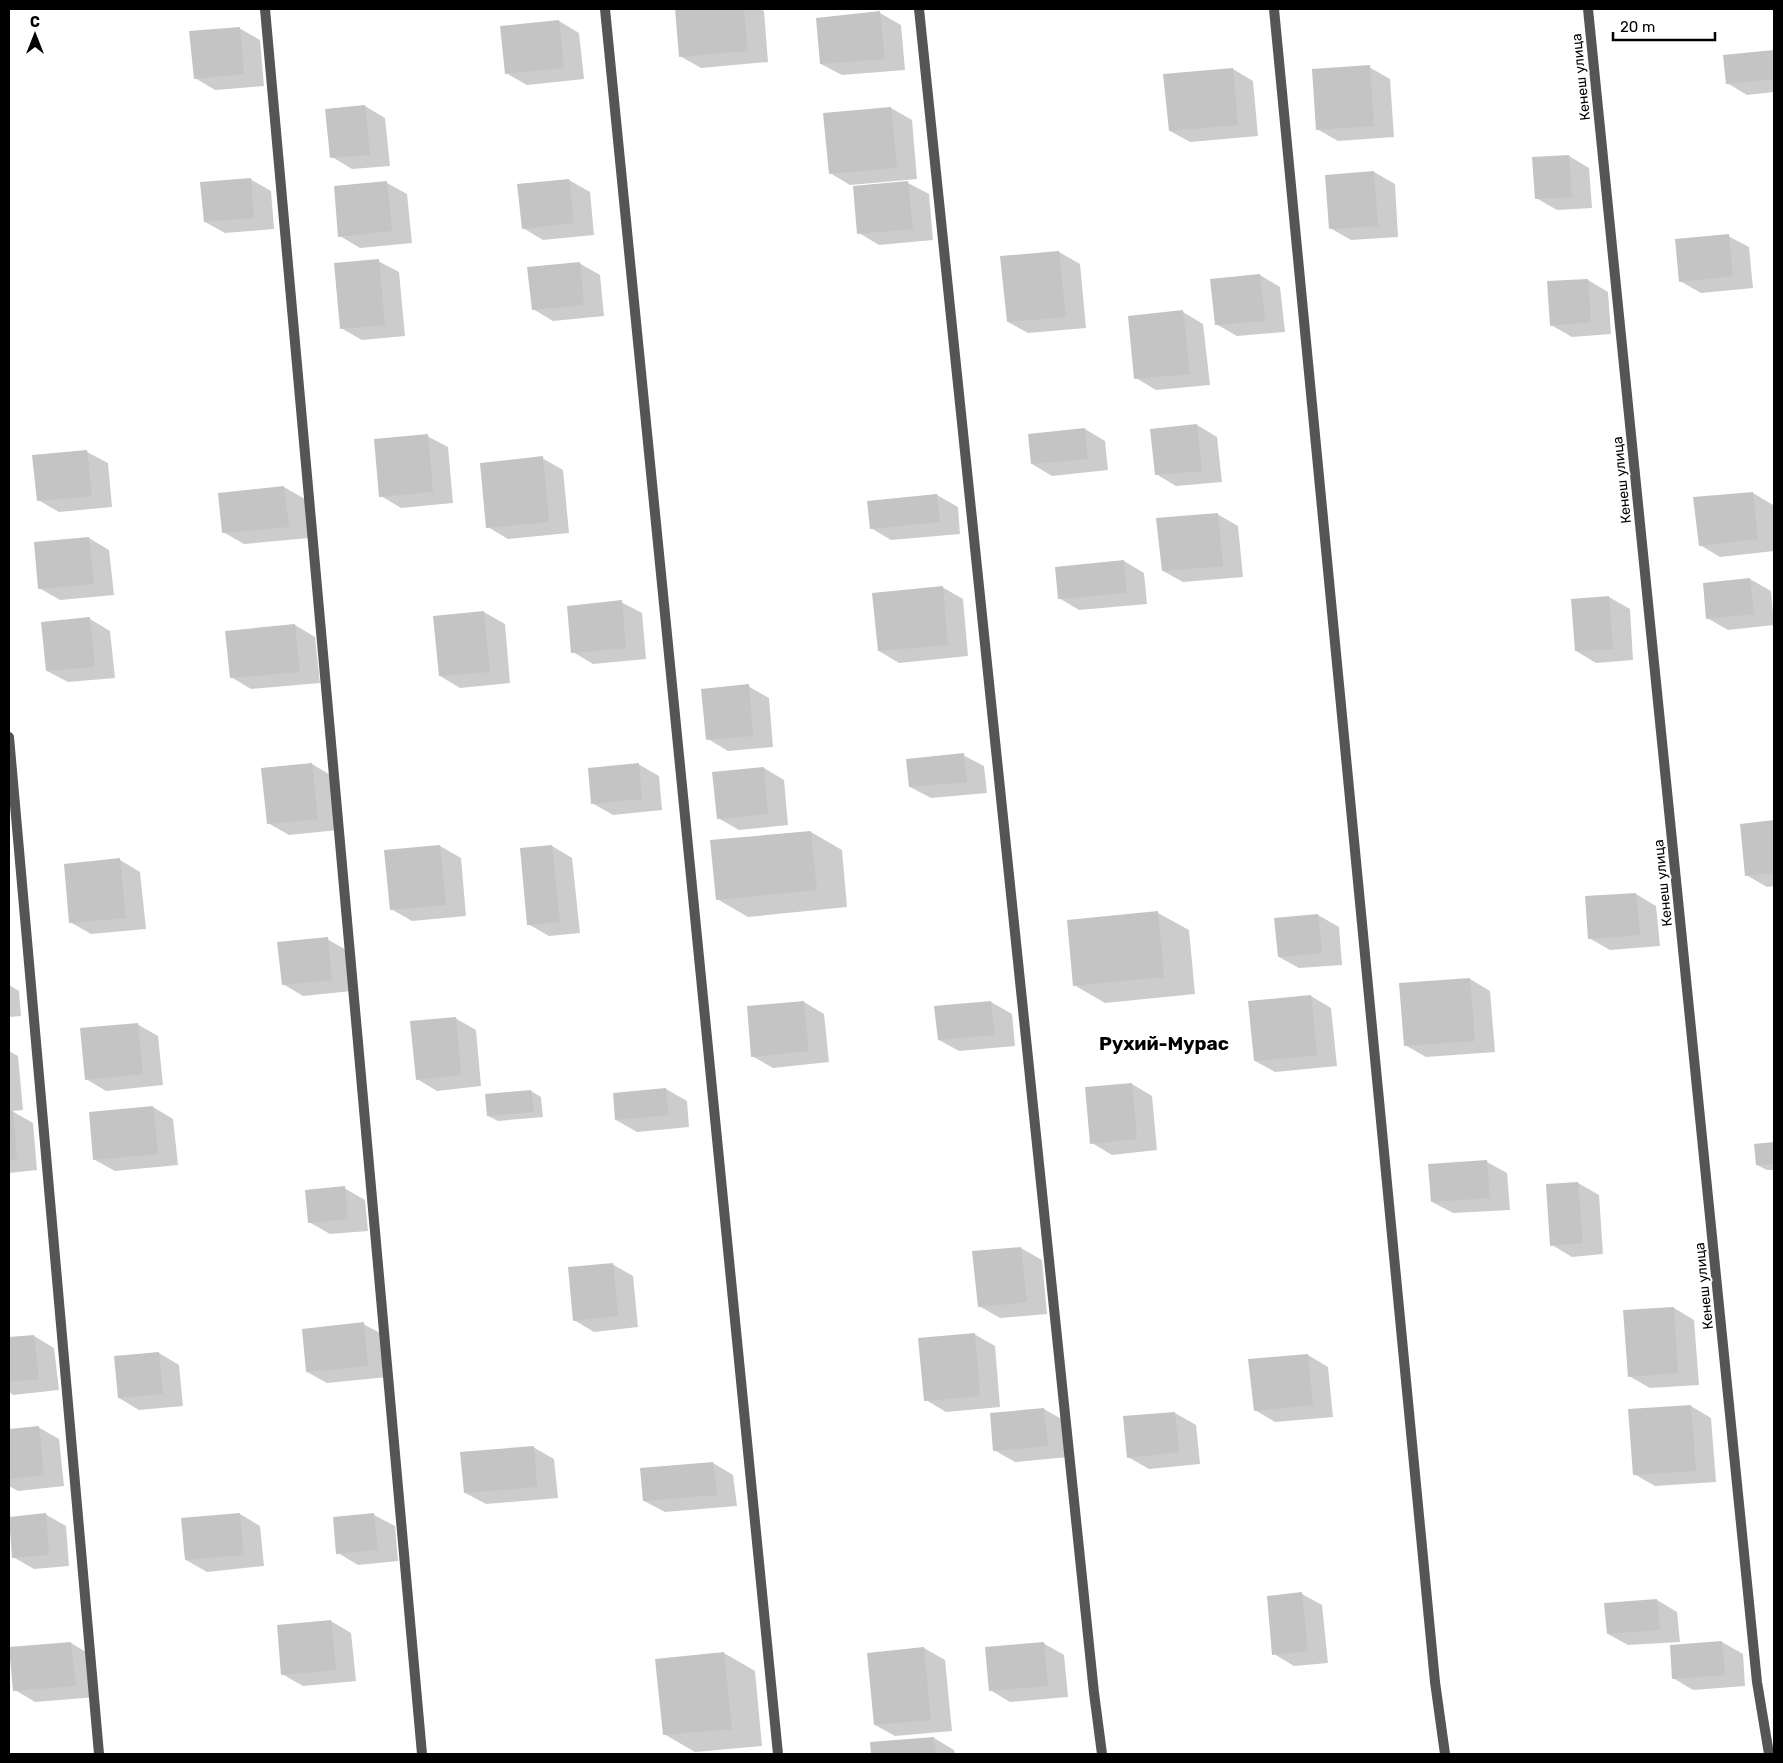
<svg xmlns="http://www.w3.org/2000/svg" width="1783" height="1763" font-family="Rubik,sans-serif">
<rect width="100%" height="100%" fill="#fff"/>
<path fill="#0003" d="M 676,9 L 760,9 L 764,11 L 768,62 L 701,68 L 680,56 Z
M 880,13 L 901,25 L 905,70 L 842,75 L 821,64 L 817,19 Z
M 559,21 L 579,33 L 584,79 L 527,85 L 506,73 Z
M 239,28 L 260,40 L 264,86 L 215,90 L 195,78 Z
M 1774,51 L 1774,92 L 1747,95 L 1727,83 L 1724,56 Z
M 1369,67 L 1390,79 L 1394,137 L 1338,141 L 1317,129 Z
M 1233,69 L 1253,81 L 1258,136 L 1190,142 L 1170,131 Z
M 365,106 L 385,118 L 390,166 L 352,169 L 332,157 Z
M 891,108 L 912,120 L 917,179 L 850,185 L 830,173 Z
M 1569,156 L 1589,168 L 1592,208 L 1557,210 L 1536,198 Z
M 1374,172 L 1395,184 L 1398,237 L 1351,240 L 1330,228 Z
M 250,179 L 271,191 L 274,229 L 225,233 L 205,222 Z
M 569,180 L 590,192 L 594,235 L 543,240 L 523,228 Z
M 387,183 L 407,194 L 412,243 L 360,248 L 340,236 Z
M 908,183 L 929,194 L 933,240 L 879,245 L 859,233 L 854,188 Z
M 1728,236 L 1749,247 L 1753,288 L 1701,293 L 1680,281 Z
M 1059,252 L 1080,264 L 1086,328 L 1028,333 L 1008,322 L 1002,258 Z
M 378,261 L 399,272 L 405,336 L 362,340 L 341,328 Z
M 579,263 L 600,275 L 604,316 L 553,321 L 533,309 Z
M 1260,275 L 1280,287 L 1285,332 L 1237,336 L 1216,324 Z
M 1588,280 L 1608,292 L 1611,334 L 1572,337 L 1551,325 Z
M 1183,312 L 1203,324 L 1210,385 L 1156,390 L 1136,378 Z
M 1197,425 L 1217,437 L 1222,482 L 1176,486 L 1156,474 Z
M 1085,429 L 1105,441 L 1108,470 L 1052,476 L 1032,464 Z
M 427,436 L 448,447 L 453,503 L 401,508 L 381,496 Z
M 87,452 L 108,463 L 112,507 L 59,512 L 38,500 L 34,456 Z
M 542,458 L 563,470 L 569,533 L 508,539 L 488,527 Z
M 284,487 L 305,499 L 309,538 L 244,544 L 223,532 L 219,494 Z
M 1753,493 L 1773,505 L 1774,551 L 1720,557 L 1700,545 Z
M 937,495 L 958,507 L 960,534 L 891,540 L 871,528 Z
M 1217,514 L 1238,526 L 1243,577 L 1183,582 L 1163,571 Z
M 89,538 L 109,550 L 114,595 L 60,600 L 39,588 Z
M 1124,561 L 1144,573 L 1147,604 L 1079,610 L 1059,598 Z
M 1750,579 L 1771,591 L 1774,625 L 1728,630 L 1707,618 Z
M 942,587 L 963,599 L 968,656 L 899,663 L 879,651 Z
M 1609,597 L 1630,609 L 1633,660 L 1596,663 L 1576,651 L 1572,600 Z
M 621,602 L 642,613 L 646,659 L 593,664 L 573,652 Z
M 484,612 L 505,624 L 510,683 L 460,688 L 440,676 Z
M 90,619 L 110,631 L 115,678 L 68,682 L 47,671 Z
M 295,625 L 315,637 L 320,683 L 251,689 L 231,677 Z
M 748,686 L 769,698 L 773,747 L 728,751 L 708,739 Z
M 963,755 L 984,766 L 987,793 L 931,798 L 910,787 Z
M 312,764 L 332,776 L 338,830 L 289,835 L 268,823 Z
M 638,764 L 659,776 L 662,810 L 613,815 L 592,803 Z
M 764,768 L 784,780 L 788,825 L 739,830 L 718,818 Z
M 1774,822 L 1774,886 L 1767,887 L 1746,875 L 1741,825 Z
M 811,832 L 842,850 L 847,907 L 748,917 L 717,899 Z
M 440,846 L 461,858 L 466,916 L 412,921 L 391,909 L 385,851 Z
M 552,846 L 572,858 L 580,933 L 549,936 L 528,924 Z
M 120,860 L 140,872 L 146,929 L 91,934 L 70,922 Z
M 1636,894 L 1656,906 L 1660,946 L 1610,950 L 1589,938 Z
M 1158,913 L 1189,930 L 1195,994 L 1105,1003 L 1074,985 Z
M 1318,915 L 1339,927 L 1342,965 L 1299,968 L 1279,957 Z
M 327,939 L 348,951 L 352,991 L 303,996 L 283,984 Z
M 1470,979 L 1490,991 L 1495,1052 L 1426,1057 L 1405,1045 Z
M 9,985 L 19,991 L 21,1016 L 9,1017 Z
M 1311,996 L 1331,1008 L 1337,1066 L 1275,1072 L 1255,1061 Z
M 804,1002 L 824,1014 L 829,1062 L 773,1068 L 752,1056 Z
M 991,1002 L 1012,1014 L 1015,1046 L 959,1051 L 939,1040 Z
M 455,1018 L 476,1030 L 481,1086 L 437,1091 L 417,1079 Z
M 137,1024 L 158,1036 L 163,1085 L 106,1091 L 86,1079 Z
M 9,1051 L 18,1056 L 23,1110 L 12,1111 L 33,1123 L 37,1170 L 9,1173 Z
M 1132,1084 L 1152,1096 L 1157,1150 L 1112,1155 L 1092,1143 Z
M 666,1089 L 687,1101 L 689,1127 L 637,1132 L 616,1120 Z
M 531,1091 L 541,1097 L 543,1117 L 498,1121 L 488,1116 Z
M 153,1107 L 173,1119 L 178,1165 L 115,1171 L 95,1160 Z
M 1774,1144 L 1774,1170 L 1767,1170 L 1757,1165 L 1755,1145 Z
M 1487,1162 L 1507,1173 L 1510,1210 L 1453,1213 L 1432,1202 Z
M 1578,1183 L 1599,1195 L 1603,1254 L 1572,1257 L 1552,1245 L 1547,1185 Z
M 344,1188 L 365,1200 L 368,1231 L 330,1234 L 309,1222 Z
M 1021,1248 L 1042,1260 L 1047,1314 L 1000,1318 L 979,1306 L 974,1252 Z
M 612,1264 L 633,1276 L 638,1327 L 594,1332 L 574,1320 Z
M 1674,1308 L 1694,1320 L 1699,1385 L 1650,1388 L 1629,1376 Z
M 363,1324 L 384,1335 L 388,1377 L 327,1383 L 307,1372 Z
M 974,1334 L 995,1346 L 1000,1407 L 946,1412 L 926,1400 Z
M 34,1336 L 54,1348 L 59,1390 L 13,1395 L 9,1392 L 9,1338 Z
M 159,1353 L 179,1365 L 183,1406 L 139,1410 L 119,1398 Z
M 1308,1355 L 1328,1367 L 1333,1417 L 1275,1422 L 1255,1410 Z
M 1691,1406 L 1711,1418 L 1716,1482 L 1655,1486 L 1634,1474 Z
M 1044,1409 L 1065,1421 L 1068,1457 L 1015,1462 L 994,1450 Z
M 1175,1413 L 1196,1425 L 1200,1464 L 1149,1469 L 1128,1457 Z
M 38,1427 L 59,1439 L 64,1486 L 18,1491 L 9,1486 L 9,1430 Z
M 533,1447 L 554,1459 L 558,1498 L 486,1504 L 465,1493 Z
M 713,1463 L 733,1475 L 737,1506 L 665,1512 L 644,1501 Z
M 45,1514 L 66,1526 L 69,1566 L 34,1569 L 13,1557 Z
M 240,1514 L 260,1526 L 264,1566 L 207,1572 L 186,1560 Z
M 374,1515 L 395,1526 L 398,1561 L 358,1565 L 338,1553 Z
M 1302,1594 L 1322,1605 L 1328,1663 L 1294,1666 L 1274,1654 Z
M 1657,1600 L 1677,1612 L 1680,1642 L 1628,1645 L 1608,1634 Z
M 331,1621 L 351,1633 L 356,1681 L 303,1686 L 282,1674 Z
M 1722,1642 L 1743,1654 L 1745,1686 L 1693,1690 L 1673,1678 Z
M 71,1643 L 91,1655 L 96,1697 L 35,1702 L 15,1690 Z
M 1043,1643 L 1064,1655 L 1068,1697 L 1010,1702 L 990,1690 Z
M 924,1648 L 945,1660 L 952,1731 L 895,1736 L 875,1725 Z
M 724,1653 L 755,1671 L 762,1746 L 695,1752 L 664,1734 Z
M 934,1738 L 954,1750 L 955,1754 L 872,1754 L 871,1744 Z"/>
<path fill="#c4c4c4" d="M 675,9 L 744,9 L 748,51 L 679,57 Z
M 880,11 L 885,59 L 820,64 L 816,18 Z
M 559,20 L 564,68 L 505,74 L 500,26 Z
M 240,27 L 244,74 L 194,79 L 189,31 Z
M 1774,50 L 1774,79 L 1726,84 L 1723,55 Z
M 1370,65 L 1374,126 L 1316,130 L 1312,69 Z
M 1233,68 L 1238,125 L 1169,131 L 1163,74 Z
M 365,105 L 370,155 L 330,158 L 325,109 Z
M 891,107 L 897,168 L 829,174 L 823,113 Z
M 1569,155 L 1572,197 L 1535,199 L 1532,157 Z
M 1374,171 L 1378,226 L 1329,229 L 1325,175 Z
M 251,178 L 254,218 L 204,222 L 200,182 Z
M 569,179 L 574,223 L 522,229 L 517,184 Z
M 387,181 L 392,231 L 338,237 L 334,186 Z
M 908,181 L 913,229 L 857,234 L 853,186 Z
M 1729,234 L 1733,276 L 1679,282 L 1675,239 Z
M 1059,251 L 1066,317 L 1007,322 L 1000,256 Z
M 379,259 L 385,325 L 340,329 L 334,263 Z
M 580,262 L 584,305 L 532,310 L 527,267 Z
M 1260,274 L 1265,321 L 1215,325 L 1210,279 Z
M 1588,279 L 1591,322 L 1550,326 L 1547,281 Z
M 1183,310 L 1190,374 L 1134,379 L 1128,316 Z
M 1197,424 L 1202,471 L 1155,475 L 1150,429 Z
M 1085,428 L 1088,459 L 1031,464 L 1028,434 Z
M 428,434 L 433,492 L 379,497 L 374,439 Z
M 87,450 L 92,496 L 37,501 L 32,455 Z
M 543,456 L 549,522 L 486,528 L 480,463 Z
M 284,486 L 289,527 L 222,533 L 218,493 Z
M 1753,492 L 1758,539 L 1699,546 L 1693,497 Z
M 937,494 L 940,522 L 870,529 L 867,501 Z
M 1218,513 L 1223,566 L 1162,571 L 1156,518 Z
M 89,537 L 94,584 L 38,589 L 34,542 Z
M 1124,560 L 1127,593 L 1058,599 L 1055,567 Z
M 1750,578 L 1754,614 L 1706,619 L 1703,583 Z
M 943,586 L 948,645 L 878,651 L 872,593 Z
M 1609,596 L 1613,649 L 1575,651 L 1571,599 Z
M 622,600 L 626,648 L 571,653 L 567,606 Z
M 484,611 L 490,672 L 439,676 L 433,616 Z
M 90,617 L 95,667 L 46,671 L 41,622 Z
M 295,624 L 300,672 L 230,678 L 225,631 Z
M 749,684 L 753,736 L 706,740 L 701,689 Z
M 964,753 L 967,782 L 909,787 L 906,759 Z
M 312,763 L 318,819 L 267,824 L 261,768 Z
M 639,763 L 642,799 L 591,804 L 588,768 Z
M 764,767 L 768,814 L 717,819 L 712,772 Z
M 1774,820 L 1774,873 L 1745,876 L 1740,824 Z
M 811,831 L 817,890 L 716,900 L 710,840 Z
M 440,845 L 446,905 L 390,910 L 384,850 Z
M 552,845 L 560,922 L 527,925 L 520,848 Z
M 120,858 L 126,918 L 69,923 L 64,864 Z
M 1636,893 L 1640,935 L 1588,939 L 1585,896 Z
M 1158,911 L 1164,977 L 1073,986 L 1067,920 Z
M 1318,914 L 1322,953 L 1278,957 L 1274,918 Z
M 328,937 L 332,980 L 282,985 L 277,942 Z
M 1470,978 L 1475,1041 L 1404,1046 L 1399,983 Z
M 1311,995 L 1317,1055 L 1254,1061 L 1248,1001 Z
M 804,1001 L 809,1051 L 751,1057 L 747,1006 Z
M 991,1001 L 995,1035 L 938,1040 L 934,1006 Z
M 456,1017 L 461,1075 L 416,1080 L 410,1021 Z
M 138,1023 L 143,1074 L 85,1080 L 80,1028 Z
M 1132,1083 L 1137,1139 L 1090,1144 L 1085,1087 Z
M 666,1088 L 669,1115 L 615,1120 L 613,1093 Z
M 531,1090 L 534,1112 L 487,1116 L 485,1094 Z
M 153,1106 L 158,1154 L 93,1160 L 89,1112 Z
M 13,1110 L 17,1159 L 9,1160 L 9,1111 Z
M 1774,1142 L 1774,1164 L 1756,1165 L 1754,1144 Z
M 1487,1160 L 1490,1198 L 1431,1202 L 1428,1164 Z
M 1578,1182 L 1583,1243 L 1550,1246 L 1546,1184 Z
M 345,1186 L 348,1219 L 308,1223 L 305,1190 Z
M 1021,1247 L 1027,1302 L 978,1307 L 972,1251 Z
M 613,1263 L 618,1316 L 573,1321 L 568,1267 Z
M 1674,1307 L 1678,1373 L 1628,1377 L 1623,1310 Z
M 364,1322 L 368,1366 L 306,1372 L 302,1329 Z
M 975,1333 L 980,1396 L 924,1401 L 918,1338 Z
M 34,1335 L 39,1379 L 9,1382 L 9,1337 Z
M 159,1352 L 163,1394 L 118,1398 L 114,1356 Z
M 1308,1354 L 1313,1405 L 1254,1411 L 1248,1359 Z
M 1691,1405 L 1696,1471 L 1633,1475 L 1628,1409 Z
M 1044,1408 L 1048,1446 L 993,1451 L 990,1413 Z
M 1175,1412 L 1179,1452 L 1127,1458 L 1123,1416 Z
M 39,1426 L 44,1475 L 9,1479 L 9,1429 Z
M 534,1446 L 537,1487 L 464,1493 L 460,1452 Z
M 713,1462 L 717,1495 L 643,1501 L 640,1468 Z
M 46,1513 L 49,1555 L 12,1558 L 9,1517 Z
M 240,1513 L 244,1555 L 185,1560 L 181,1518 Z
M 374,1513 L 378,1550 L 336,1554 L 333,1517 Z
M 1302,1592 L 1308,1651 L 1272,1655 L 1267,1596 Z
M 1657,1599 L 1660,1630 L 1607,1634 L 1604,1603 Z
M 331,1620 L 336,1670 L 281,1675 L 277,1625 Z
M 1722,1641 L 1725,1675 L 1672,1679 L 1670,1645 Z
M 71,1642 L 76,1686 L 13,1691 L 9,1647 Z
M 1044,1642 L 1048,1686 L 989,1691 L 985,1647 Z
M 924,1647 L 931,1720 L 874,1725 L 867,1653 Z
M 724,1652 L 732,1729 L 663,1735 L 655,1659 Z
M 934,1737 L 936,1754 L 871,1754 L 870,1742 Z"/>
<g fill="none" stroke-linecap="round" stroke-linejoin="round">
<path stroke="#555" stroke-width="10" d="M 265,9 L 422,1754
M 605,9 L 778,1754
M 919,9 L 1094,1693 L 1102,1754
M 1274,9 L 1435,1682 L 1445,1754
M 1588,9 L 1757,1682 L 1769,1754
M 9,737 L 99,1754"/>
</g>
<g text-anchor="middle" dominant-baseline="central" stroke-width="4" stroke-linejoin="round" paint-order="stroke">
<g font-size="14" fill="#000" stroke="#fff">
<text transform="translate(1581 77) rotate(-96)">Кенеш улица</text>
<text transform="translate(1622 480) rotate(-96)">Кенеш улица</text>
<text transform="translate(1663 883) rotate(-96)">Кенеш улица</text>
<text transform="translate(1704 1286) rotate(-96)">Кенеш улица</text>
</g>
<g font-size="19" font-weight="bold" fill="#000" stroke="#fff">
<text x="1164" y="1043">Рухий-Мурас</text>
</g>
</g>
<rect width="1783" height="1763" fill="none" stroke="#000000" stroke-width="20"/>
<g transform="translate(35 35)" stroke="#ffffff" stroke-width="4" paint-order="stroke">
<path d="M0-4L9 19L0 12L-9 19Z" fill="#000000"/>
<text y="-8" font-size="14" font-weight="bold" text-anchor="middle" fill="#000000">С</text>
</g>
<path d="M1613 32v8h102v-8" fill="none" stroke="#000000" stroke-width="2.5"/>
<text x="1620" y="32" font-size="15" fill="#000000" stroke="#ffffff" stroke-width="4" paint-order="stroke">20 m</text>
</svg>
